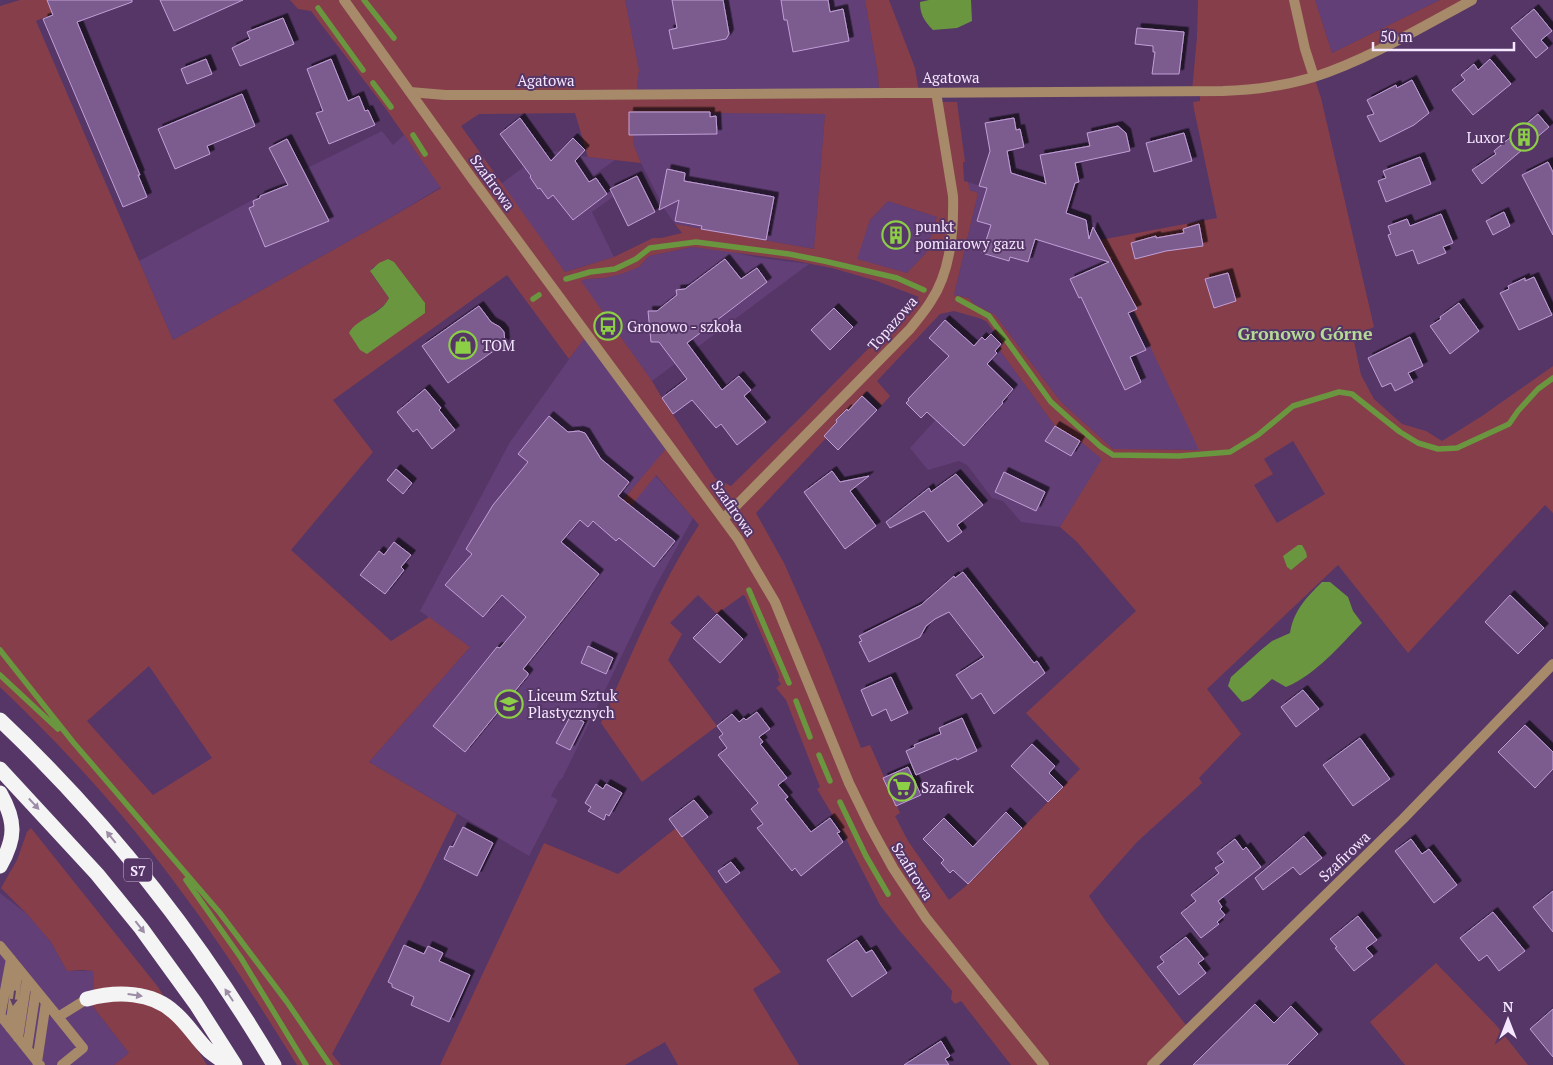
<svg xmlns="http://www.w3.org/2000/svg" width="1553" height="1065" font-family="'PT Serif',serif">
<defs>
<filter id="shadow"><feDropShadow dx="4.5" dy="-4.5" stdDeviation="0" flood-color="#0009"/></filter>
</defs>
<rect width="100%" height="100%" fill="#553667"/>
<path fill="#623f77" d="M 625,0 L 865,0 L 878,74 L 879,92 L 637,94 L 637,84 L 639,70 Z
M 1315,0 L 1440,0 L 1332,53 Z
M 629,112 L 825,114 L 814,249 L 675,224 L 665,210 L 641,163 L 633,143 L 633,136 L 629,135 Z
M 382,131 L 393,145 L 404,135 L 441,187 L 390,218 L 173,340 L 139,261 L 284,183 L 285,179 Z
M 566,151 L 579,156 L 615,160 L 594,175 L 604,191 L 610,189 L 613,197 L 592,212 L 614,257 L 565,272 L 501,184 L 544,152 Z
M 968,182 L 1095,223 L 1100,240 L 1200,450 L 1113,449 L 1061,402 L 995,315 L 974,304 L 969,298 L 954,295 L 978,193 L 970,190 Z
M 888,201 L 937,217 L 926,253 L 907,273 L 856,259 L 870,220 Z
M 692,247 L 723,250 L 755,257 L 809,264 L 652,381 L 580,281 L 587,279 L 604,278 L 639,267 L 649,256 Z
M 587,334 L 670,445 L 623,500 L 631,505 L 655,475 L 693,518 L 653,591 L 562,779 L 560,780 L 551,796 L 558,800 L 529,856 L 369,762 L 470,647 L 420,611 L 510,442 Z
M 999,349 L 1055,426 L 1080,441 L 1103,459 L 1060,527 L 1021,522 L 1003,501 L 992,498 L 967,465 L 959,461 L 928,470 L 910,448 Z
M 0,893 L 27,914 L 51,942 L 67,971 L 93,971 L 94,997 L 87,999 L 129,1053 L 114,1065 L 0,1065 Z"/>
<path fill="#863f4a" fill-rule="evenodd" d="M 20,0 L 85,0 L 36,21 L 173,340 L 390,218 L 441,188 L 386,109 L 311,11 L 298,9 L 290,0 L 625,0 L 639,70 L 637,84 L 637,94 L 879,92 L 878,74 L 865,0 L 889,0 L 915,68 L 919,92 L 936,92 L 938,102 L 957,102 L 965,162 L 963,162 L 964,181 L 968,182 L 970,190 L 978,193 L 954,295 L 969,298 L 974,304 L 995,315 L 1061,402 L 1113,449 L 1199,450 L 1100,240 L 1217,218 L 1194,109 L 1193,102 L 1200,101 L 1200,91 L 1192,91 L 1197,37 L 1198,0 L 1315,0 L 1332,53 L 1440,0 L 1472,0 L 1314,77 L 1321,98 L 1374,327 L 1353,337 L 1361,375 L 1374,399 L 1402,424 L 1426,431 L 1442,441 L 1482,416 L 1553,366 L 1553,513 L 1545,505 L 1408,653 L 1338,565 L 1207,689 L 1241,734 L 1199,778 L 1202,783 L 1137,842 L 1089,896 L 1105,920 L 1189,1029 L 1152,1065 L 1011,1065 L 961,1001 L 955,1004 L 951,999 L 952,991 L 899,930 L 880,905 L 841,829 L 817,789 L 820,787 L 786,700 L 776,688 L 781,684 L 778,680 L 779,676 L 745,596 L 743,595 L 717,614 L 698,595 L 670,623 L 682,634 L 668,660 L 717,726 L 642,782 L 601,723 C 631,656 659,586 699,525 L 656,475 L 631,506 L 623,500 L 669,445 L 587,335 L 569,359 L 507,275 L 333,400 L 373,452 L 291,550 L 391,641 L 429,617 L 470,647 L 369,762 L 457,814 L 422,886 L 332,1054 L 341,1065 L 297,1065 C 260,1006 223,947 181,891 C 128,818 66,750 0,687 L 0,6 ZM 629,112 L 825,114 L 814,249 L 675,224 L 682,233 L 661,238 L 653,238 L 614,257 L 565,272 L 461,126 L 479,114 L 575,113 L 588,157 L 641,163 L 633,143 L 633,135 L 629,135 ZM 888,201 L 937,217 L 926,253 L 907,273 L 857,259 L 870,220 ZM 692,247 L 791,260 L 832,268 L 877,281 L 919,297 L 807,411 L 731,486 L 715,478 L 662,398 L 652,381 L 581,281 L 587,279 L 604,278 L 621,274 L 639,267 L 649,256 ZM 388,259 L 425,313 L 350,330 L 387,303 L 389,298 L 371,273 L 372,268 ZM 954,311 L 982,319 L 987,322 L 1003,344 L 999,349 L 1055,426 L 1080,441 L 1102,459 L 1060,527 L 1077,542 L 1136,611 L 1026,713 L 1080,769 L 966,886 L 949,900 L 908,841 L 895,816 L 900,813 L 870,745 L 861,748 L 822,649 L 784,563 L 756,513 L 826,438 L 824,436 L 837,422 L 836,420 L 847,409 L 848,411 L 868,391 L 881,406 L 890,396 L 877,381 L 940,314 ZM 1293,441 L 1325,494 L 1277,523 L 1254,485 L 1273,474 L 1264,459 ZM 149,666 L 212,758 L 153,795 L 87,721 Z
M 31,828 L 158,987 L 207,1065 L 114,1065 L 129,1053 L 87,999 L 94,996 L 93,971 L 82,970 L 67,971 L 51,942 L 27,914 L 1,888 L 17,860 L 27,832 Z
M 676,828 L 781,972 L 753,989 L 799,1065 L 678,1065 L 665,1042 L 625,1065 L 440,1065 L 544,843 L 618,874 Z
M 1436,963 L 1496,1025 L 1528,1065 L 1405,1065 L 1370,1022 Z"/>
<path fill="#6a963f" d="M 929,0 L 971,0 L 972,21 L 957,28 L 933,30 C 924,21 920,14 920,2 Z
M 388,259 L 394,262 L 425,303 L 425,313 L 367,354 L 360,350 L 349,333 C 357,318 382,314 389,298 L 370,271 L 379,263 Z
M 1298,545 L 1302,545 L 1306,552 L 1307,557 L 1291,570 L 1287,567 L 1283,556 Z
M 1322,582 L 1330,582 L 1348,597 L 1353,611 L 1362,623 C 1339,646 1317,674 1286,687 L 1272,679 L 1250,699 L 1242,702 L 1228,686 L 1231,677 L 1261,650 L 1272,641 L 1290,633 C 1294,610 1306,598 1322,582 Z"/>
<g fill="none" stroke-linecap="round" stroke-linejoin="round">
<path stroke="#6a963f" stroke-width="5.5" d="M 364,0 L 394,38
M 318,8 L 363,70
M 373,83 L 391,107
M 413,135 L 425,154
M 566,279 L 590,272 L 615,269 L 636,259 L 650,248 L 696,242 L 789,254 L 824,261 L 897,278 L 924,290
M 533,299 L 539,295
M 958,299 L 989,316 L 1051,402 L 1101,447 L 1113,455 L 1179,456 L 1230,452 L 1258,435 L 1293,406 L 1339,392 L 1352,394 L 1400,432 L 1418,443 L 1438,449 L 1457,448 L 1509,424 L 1518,411 L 1538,389 L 1553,378
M 749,590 L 789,683
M 0,650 L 73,742 L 220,913 L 287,1002 L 330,1065
M 0,675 L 58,729
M 796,701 L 810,737
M 819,755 L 830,781
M 840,802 L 866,856 L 888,894
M 186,880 L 241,958 L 306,1065"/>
</g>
<path fill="#7b5b8f" stroke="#c19fd7" filter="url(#shadow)" d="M 47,0 L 132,0 L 132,2 L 77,22 L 140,175 L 138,175 L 147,197 L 123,207 L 43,19 L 53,15 Z
M 160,0 L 243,0 L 174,31 Z
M 672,0 L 723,0 L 729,34 L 726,39 L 673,49 L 669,30 L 677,28 Z
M 781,0 L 828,0 L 830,12 L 843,9 L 849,41 L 793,52 L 787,20 L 784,20 Z
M 1534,9 L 1552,31 L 1541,40 L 1548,48 L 1536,58 L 1511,28 Z
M 283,18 L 294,44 L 240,66 L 232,48 L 250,39 L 247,32 Z
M 1137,28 L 1184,32 L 1179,74 L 1152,74 L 1155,52 L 1153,52 L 1153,46 L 1135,44 Z
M 206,59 L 212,74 L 187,84 L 181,69 Z
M 331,59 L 348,101 L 359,96 L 365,111 L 368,110 L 375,125 L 329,144 L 316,113 L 323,111 L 307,69 Z
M 1490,59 L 1511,84 L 1473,115 L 1452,90 L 1465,80 L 1461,75 L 1474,64 L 1478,70 Z
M 1412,80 L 1429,113 L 1414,125 L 1380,142 L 1367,116 L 1374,114 L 1367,100 L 1396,85 L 1397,88 Z
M 242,94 L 255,126 L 207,146 L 210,154 L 175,169 L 158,129 Z
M 629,112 L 710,112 L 710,117 L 716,116 L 717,134 L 629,135 Z
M 1538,114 L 1549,127 L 1482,184 L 1472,170 L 1496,154 L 1494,151 Z
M 520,118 L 551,161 L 573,138 L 585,150 L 575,161 L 589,182 L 596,178 L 607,194 L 573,220 L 553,195 L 548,199 L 540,188 L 538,189 L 530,177 L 531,176 L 500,134 Z
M 1014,118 L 1016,130 L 1020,129 L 1024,147 L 1007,151 L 1011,173 L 1046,184 L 1040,155 L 1090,146 L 1087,133 L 1118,126 L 1126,133 L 1130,151 L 1075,163 L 1079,182 L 1075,183 L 1066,213 L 1086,220 L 1089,239 L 1093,227 L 1137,309 L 1128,313 L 1146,350 L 1130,357 L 1141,382 L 1125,390 L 1081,297 L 1079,298 L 1070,279 L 1109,262 L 1035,239 L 1028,262 L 1010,257 L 1009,261 L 982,253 L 991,225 L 977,221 L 987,188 L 979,186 L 990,151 L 985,123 Z
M 1184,133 L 1192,161 L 1154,172 L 1146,143 Z
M 287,139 L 329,221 L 265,247 L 249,208 L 254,206 L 253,201 L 260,198 L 260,196 L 288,185 L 269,148 Z
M 1420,157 L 1431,184 L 1386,202 L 1378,181 L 1386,178 L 1383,171 Z
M 1548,162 L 1553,172 L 1553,235 L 1522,175 Z
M 667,169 L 685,173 L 684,181 L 774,197 L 766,240 L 701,229 L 702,226 L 675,221 L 679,200 L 659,210 Z
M 637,176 L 655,212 L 628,226 L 610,189 Z
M 1504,212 L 1510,226 L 1493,235 L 1486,221 Z
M 1441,214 L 1453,243 L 1443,247 L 1446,253 L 1418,264 L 1413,250 L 1396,256 L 1388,235 L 1391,234 L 1388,226 L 1407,219 L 1410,226 Z
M 1199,224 L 1203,246 L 1166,251 L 1135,259 L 1131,243 L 1156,236 L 1156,238 L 1184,233 L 1183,229 Z
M 725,259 L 741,279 L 757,268 L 767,282 L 687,343 L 722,390 L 739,376 L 751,390 L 744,396 L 766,422 L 737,445 L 721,424 L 716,428 L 692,400 L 673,414 L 662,398 L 687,379 L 659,342 L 651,342 L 648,311 L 657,311 L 677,295 L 676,290 L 685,289 Z
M 1228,273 L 1236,301 L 1214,308 L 1205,279 Z
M 1534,277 L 1552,315 L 1519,330 L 1500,293 L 1509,289 L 1508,286 L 1525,278 L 1525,281 Z
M 1459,303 L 1479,331 L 1450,354 L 1430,326 L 1441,319 L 1440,317 Z
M 479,306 L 491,322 L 500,327 L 504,332 L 505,343 L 448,383 L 422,346 Z
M 834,308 L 853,327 L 830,350 L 811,330 Z
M 945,320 L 974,346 L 982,337 L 985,340 L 991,334 L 1001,344 L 995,351 L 997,353 L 987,364 L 1013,389 L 1002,402 L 1003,403 L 964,446 L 927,412 L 921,418 L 906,403 L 909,400 L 908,399 L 949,356 L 929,338 Z
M 1410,337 L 1423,366 L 1408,373 L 1413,382 L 1395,391 L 1391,383 L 1382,387 L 1368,358 Z
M 425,389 L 441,408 L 439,410 L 455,430 L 432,449 L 417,429 L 413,432 L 397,412 Z
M 862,396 L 877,410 L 838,450 L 824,436 L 837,422 L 836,420 L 847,409 L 848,411 Z
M 549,416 L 568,432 L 579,431 L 585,433 L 601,459 L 629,482 L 618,496 L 675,541 L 654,567 L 619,538 L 616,541 L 593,521 L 588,527 L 580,520 L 561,542 L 599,574 L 523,669 L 528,673 L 528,675 L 465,752 L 433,726 L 497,647 L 500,648 L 526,617 L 502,595 L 483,617 L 445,585 L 472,554 L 466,549 L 493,505 L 528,462 L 518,454 Z
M 1055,426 L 1080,441 L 1071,456 L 1045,441 Z
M 396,469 L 412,483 L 403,494 L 387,480 Z
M 832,471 L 840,482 L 869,476 L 850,491 L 876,526 L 845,549 L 804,492 Z
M 1004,472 L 1045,492 L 1036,511 L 995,492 Z
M 956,474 L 983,505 L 957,525 L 962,532 L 948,542 L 924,511 L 890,528 L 886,522 L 929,488 L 931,492 Z
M 394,542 L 411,555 L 401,567 L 404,570 L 385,594 L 360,575 L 379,551 L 384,555 Z
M 963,572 L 1034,663 L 1037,661 L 1045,673 L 994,714 L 981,693 L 972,699 L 956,675 L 984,657 L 949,612 L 935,619 L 926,626 L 920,637 L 869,662 L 859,642 L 862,641 L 859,636 L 921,605 L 954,576 L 955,578 Z
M 1510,595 L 1544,628 L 1518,654 L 1485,622 Z
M 717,614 L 743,639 L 720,663 L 693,638 Z
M 588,646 L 613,658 L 606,674 L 581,663 Z
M 891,677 L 908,713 L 891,721 L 886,709 L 872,716 L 861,690 Z
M 1303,690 L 1319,709 L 1296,727 L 1281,707 Z
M 757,712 L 770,729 L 759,737 L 763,742 L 760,744 L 787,778 L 778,785 L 788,797 L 785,799 L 811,832 L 830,818 L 840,832 L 837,833 L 843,842 L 801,876 L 795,868 L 792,871 L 757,828 L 763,824 L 751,809 L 758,803 L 718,755 L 727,748 L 719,737 L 723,734 L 717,726 L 732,714 L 739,722 L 744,718 L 746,720 Z
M 571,715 L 584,722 L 570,750 L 556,743 Z
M 962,718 L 977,751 L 957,760 L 956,758 L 916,775 L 906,751 L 915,747 L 914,745 L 941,734 L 939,728 Z
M 1525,725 L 1553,752 L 1553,769 L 1535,788 L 1498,752 Z
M 1360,738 L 1390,779 L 1353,806 L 1323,765 Z
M 1032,744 L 1055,766 L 1049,773 L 1063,787 L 1048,802 L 1011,766 Z
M 908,767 L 921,795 L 896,806 L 883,778 Z
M 596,784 L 603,789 L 606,784 L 622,793 L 609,816 L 606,814 L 604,820 L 588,811 L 591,807 L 585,803 Z
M 694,800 L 708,817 L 682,837 L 669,819 Z
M 1006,812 L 1022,828 L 968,884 L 953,870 L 950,873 L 941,863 L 944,860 L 923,839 L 944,818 L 973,847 Z
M 463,827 L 493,843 L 477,876 L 444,859 L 450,846 L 453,847 Z
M 1304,836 L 1322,858 L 1300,875 L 1293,867 L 1263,890 L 1255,878 Z
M 1235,839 L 1243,850 L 1246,847 L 1261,867 L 1218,901 L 1222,907 L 1220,909 L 1225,915 L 1217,922 L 1219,924 L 1201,938 L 1181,913 L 1196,901 L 1191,895 L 1219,873 L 1215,868 L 1224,862 L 1217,853 Z
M 1411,839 L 1422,854 L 1429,849 L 1457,885 L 1434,903 L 1395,851 Z
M 731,862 L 740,873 L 726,883 L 718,871 Z
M 1553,891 L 1553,932 L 1533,907 Z
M 1493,912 L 1525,951 L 1499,971 L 1487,955 L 1479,961 L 1460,938 Z
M 1358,916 L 1377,940 L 1366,948 L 1373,956 L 1354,971 L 1335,948 L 1337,947 L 1330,939 Z
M 1186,937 L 1204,959 L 1198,963 L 1206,973 L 1179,995 L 1157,967 L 1164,962 L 1160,957 Z
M 857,940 L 866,953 L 872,950 L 887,973 L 852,997 L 827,960 Z
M 404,945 L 424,954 L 428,946 L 443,953 L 439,961 L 470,975 L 449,1022 L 411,1005 L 414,997 L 392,987 L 392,984 L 388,982 Z
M 1255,1004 L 1274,1023 L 1291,1006 L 1318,1034 L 1287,1065 L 1193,1065 Z
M 1553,1009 L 1553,1057 L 1530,1029 Z
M 941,1041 L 950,1056 L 945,1059 L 949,1065 L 904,1065 Z"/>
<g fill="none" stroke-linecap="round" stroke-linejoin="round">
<path stroke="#a68a69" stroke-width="10" d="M 1294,0 L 1305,49 L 1314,77
M 410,92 L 445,95 L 567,95 L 1223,91 C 1254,90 1284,86 1314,77 C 1367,60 1422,27 1472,0
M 724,518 L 910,329 C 917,320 925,311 931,301 C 951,271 954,231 953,196 L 936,92
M 0,946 L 58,1017
M 0,1015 L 40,1065
M 0,1017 L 11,959
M 10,1028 L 18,968
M 18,1038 L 27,979
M 27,1049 L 36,990
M 37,1062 L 46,1002
M 62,1065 L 83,1048 L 58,1017 L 87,999
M 1152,1065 L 1403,819 L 1553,664"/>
<path stroke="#a68a69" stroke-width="10" d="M 344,0 L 473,180 L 738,539 L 775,602 L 849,783 L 870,826 L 893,868 L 926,918 L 1044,1065"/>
<path stroke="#f4f4f4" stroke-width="15" d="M 0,720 C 107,821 199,938 274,1065
M 0,769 L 97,874 L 141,928 L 196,1004 L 235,1065
M 0,793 C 16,821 16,838 0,866
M 87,999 C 116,991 152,991 175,1013 C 188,1024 197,1040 209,1051 C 215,1056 222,1060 228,1065"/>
</g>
<defs><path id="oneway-solid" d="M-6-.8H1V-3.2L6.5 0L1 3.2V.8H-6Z" transform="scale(1.25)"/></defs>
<g fill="#9d8ca6">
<use href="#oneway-solid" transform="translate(34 804) rotate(47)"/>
<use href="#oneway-solid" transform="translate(111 837) rotate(-129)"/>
<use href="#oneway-solid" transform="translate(140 927) rotate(52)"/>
<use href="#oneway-solid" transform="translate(135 995) rotate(8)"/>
<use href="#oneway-solid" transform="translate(229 995) rotate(-124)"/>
</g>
<use fill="#5d3e67" href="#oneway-solid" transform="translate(14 998) rotate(98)"/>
<defs>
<g id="building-ring" transform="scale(1.4375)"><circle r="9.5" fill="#553667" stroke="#8cce45" stroke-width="1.5"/><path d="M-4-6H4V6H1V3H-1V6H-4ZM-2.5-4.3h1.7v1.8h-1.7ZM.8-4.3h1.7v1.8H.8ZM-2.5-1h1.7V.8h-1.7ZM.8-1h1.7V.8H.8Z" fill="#8cce45"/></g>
<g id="bus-ring" transform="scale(1.4375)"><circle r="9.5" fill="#553667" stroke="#8cce45" stroke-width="1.5"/><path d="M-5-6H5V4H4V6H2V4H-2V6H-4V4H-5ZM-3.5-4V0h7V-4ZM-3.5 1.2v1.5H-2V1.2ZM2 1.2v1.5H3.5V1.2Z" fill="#8cce45"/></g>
<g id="shop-ring" transform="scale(1.4375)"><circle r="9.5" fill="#553667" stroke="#8cce45" stroke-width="1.5"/><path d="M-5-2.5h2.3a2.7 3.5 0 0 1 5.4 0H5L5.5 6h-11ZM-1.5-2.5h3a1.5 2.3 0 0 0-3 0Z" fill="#8cce45"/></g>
<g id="school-ring" transform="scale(1.4375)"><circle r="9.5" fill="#553667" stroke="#8cce45" stroke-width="1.5"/><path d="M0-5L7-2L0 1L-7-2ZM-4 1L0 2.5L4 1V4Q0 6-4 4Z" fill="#8cce45"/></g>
<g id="supermarket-ring" transform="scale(1.4375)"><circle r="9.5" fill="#553667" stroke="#8cce45" stroke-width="1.5"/><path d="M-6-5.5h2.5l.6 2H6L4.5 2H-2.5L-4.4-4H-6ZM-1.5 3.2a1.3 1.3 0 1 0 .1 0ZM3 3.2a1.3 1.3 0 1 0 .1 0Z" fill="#8cce45"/></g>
</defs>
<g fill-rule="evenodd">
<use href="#building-ring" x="1524" y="137"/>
<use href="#building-ring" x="896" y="235"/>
<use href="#bus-ring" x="608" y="326"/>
<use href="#shop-ring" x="463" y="345"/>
<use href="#school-ring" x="509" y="704"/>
<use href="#supermarket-ring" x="902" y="787"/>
</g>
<g text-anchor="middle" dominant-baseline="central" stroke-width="4" stroke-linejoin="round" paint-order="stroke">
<rect fill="#553667" stroke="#c5b2d1" stroke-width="1" x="124" y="858.5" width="28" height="23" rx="4"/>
<g font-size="14" font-weight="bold" fill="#f5e7ff">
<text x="138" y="870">S7</text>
</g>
<g font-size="15" fill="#f5e7ff" stroke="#553667">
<text x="951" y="77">Agatowa</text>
<text x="546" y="80">Agatowa</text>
<text transform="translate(493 182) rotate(54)">Szafirowa</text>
<text transform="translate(892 323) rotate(-49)">Topazowa</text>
<text transform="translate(734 508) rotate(55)">Szafirowa</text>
<text transform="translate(1344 856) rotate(-44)">Szafirowa</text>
<text transform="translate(913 871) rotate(58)">Szafirowa</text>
</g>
<g font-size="15" fill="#f5e7ff" stroke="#553667" text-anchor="start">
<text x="1505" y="137" text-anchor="end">Luxor</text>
<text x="915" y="226">punkt<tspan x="915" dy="17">pomiarowy gazu</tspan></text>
<text x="627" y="326">Gronowo - szkoła</text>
<text x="482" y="345">TOM</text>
<text x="528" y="695">Liceum Sztuk<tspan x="528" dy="17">Plastycznych</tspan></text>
<text x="921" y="787">Szafirek</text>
</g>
<g font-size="18" font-weight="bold" fill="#b5da96" stroke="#553667">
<text x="1305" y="333">Gronowo Górne</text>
</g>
</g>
<g transform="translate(1508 1020)" stroke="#553667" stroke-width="4" paint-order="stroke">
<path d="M0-4L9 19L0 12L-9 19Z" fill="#f5e7ff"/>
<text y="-8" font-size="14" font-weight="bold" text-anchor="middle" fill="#f5e7ff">N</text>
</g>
<path d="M1373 42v8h141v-8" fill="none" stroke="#f5e7ff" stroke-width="2.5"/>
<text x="1380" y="42" font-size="15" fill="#f5e7ff" stroke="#553667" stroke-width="4" paint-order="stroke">50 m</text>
</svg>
